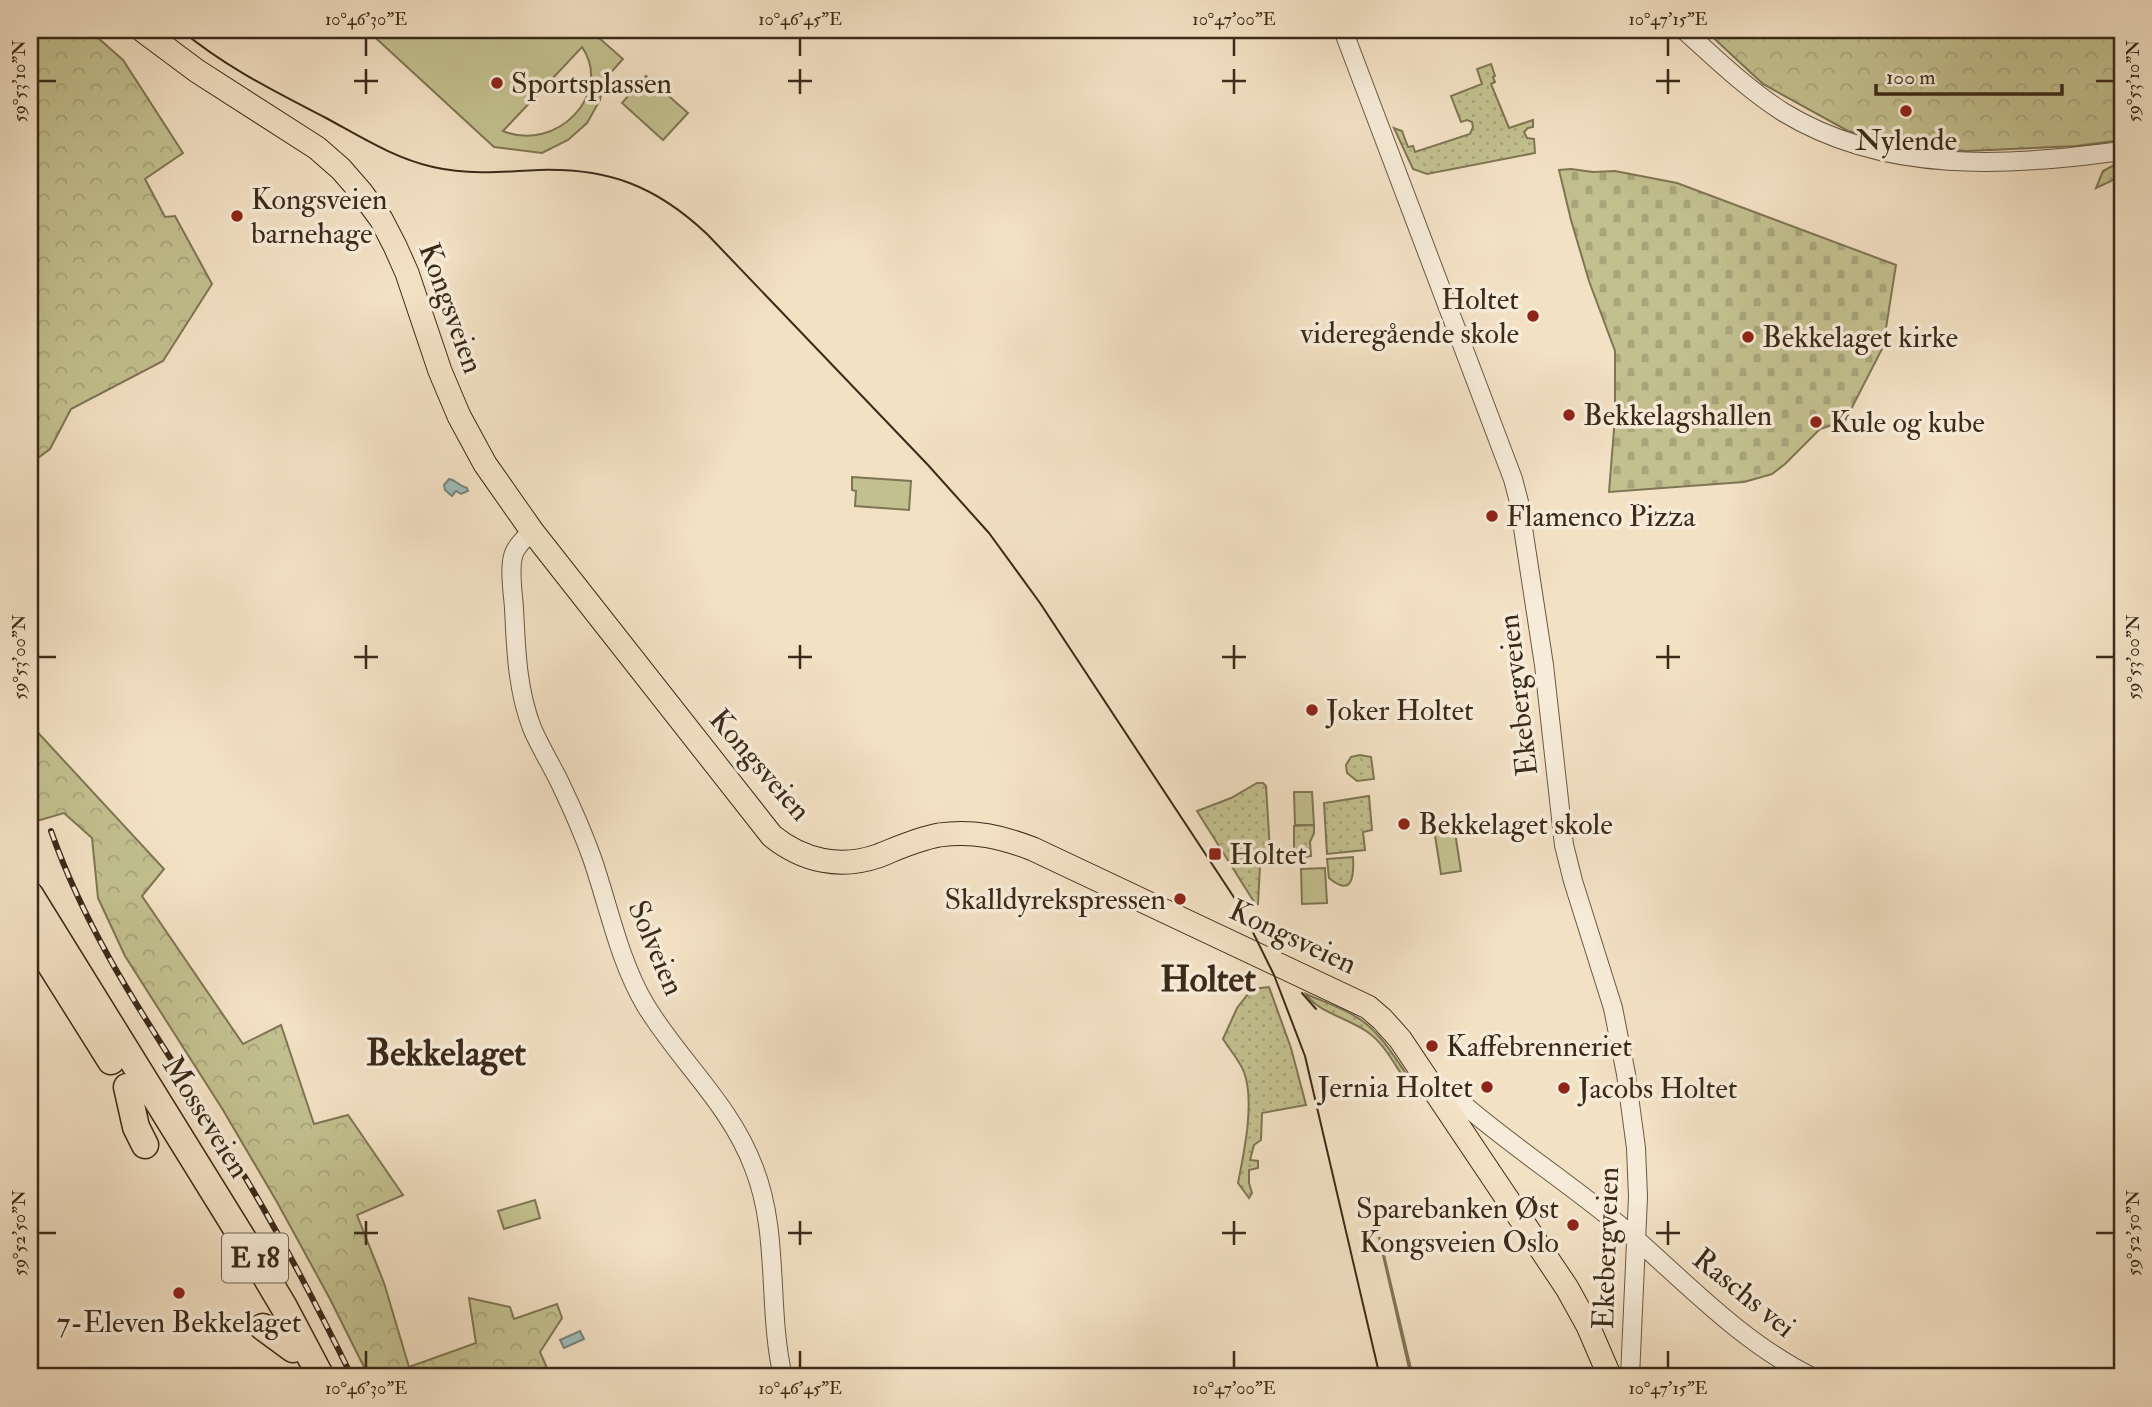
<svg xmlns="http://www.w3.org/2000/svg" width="2152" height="1407" font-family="'IM FELL Double Pica',serif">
<defs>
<pattern id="grass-dots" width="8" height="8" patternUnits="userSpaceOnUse" patternTransform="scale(1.75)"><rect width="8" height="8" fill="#c3c08f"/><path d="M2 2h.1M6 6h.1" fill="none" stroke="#a8a57b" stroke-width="1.8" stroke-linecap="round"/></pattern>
<pattern id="forest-crowns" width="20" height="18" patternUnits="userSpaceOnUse" patternTransform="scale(1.75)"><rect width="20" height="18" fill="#c3c08f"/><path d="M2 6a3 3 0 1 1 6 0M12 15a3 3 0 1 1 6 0" fill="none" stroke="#a8a57b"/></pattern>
<pattern id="cemetery-stones" width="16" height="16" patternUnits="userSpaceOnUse" patternTransform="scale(1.75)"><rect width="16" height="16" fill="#c3c08f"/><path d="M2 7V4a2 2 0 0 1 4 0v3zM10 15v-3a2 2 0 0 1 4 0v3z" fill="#a8a57b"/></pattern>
</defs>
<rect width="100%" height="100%" fill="#f3e1c4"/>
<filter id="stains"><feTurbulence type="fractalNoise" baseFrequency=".00286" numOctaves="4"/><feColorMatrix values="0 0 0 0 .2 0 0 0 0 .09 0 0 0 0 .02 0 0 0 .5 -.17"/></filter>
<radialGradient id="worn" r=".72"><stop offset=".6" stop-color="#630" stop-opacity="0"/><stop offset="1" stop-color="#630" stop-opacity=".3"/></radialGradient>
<path fill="url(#grass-dots)" stroke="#7f7554" stroke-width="2" d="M 1491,64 L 1495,76 L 1493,77 L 1495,82 L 1491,84 L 1509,128 L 1533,120 L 1533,127 L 1528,128 L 1524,132 L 1527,138 L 1534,139 L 1535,153 L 1427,174 L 1413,169 L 1394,128 L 1402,131 L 1408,147 L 1413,146 L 1415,152 L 1470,134 L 1473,127 L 1472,122 L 1467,120 L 1461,122 L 1451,96 L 1482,84 L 1477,69 Z
M 2114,165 L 2121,167 L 2122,176 L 2096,188 L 2103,171 Z
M 1360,755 L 1371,757 L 1374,779 L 1357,781 L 1347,773 L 1346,765 L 1351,757 Z
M 1257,783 L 1263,783 L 1266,786 L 1270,851 L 1260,865 L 1258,904 L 1256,905 L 1197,811 L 1231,798 Z
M 1369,796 L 1372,830 L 1363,832 L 1365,850 L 1327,854 L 1324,803 Z
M 1314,825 L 1314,833 L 1310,842 L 1311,856 L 1294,859 L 1294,826 Z
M 1353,857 C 1354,875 1353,898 1329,878 L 1327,859 Z
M 1269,987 L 1291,1048 L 1306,1105 L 1262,1113 L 1261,1140 L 1254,1145 L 1250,1160 L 1258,1161 L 1258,1168 L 1249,1170 L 1249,1183 L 1252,1193 L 1249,1198 L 1238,1183 C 1244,1153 1255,1102 1244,1072 C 1239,1060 1230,1050 1223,1039 L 1237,1008 L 1252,989 Z
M 1306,994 C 1324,1002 1344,1008 1361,1020 C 1381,1034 1394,1056 1407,1075 L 1404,1078 C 1393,1062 1383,1042 1366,1031 C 1349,1019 1316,1011 1306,994 Z
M 1379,1238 L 1380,1238 L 1413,1377 L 1411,1377 Z"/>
<path fill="url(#forest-crowns)" stroke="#7f7554" stroke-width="2" d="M 30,30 L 89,30 L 123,60 L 183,153 L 145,179 L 165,217 L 175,216 L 212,284 L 163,361 L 71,409 L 50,449 L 30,464 Z
M 1705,30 L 2122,30 L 2122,140 L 2076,146 L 1967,151 L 1924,148 L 1848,131 L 1763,84 Z
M 30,724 L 164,869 L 142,896 L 243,1044 L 281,1025 L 314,1124 L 348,1115 L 403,1195 L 357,1215 L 384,1283 L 409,1367 L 476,1343 L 469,1298 L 510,1307 L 514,1319 L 557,1304 L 562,1318 L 540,1352 L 551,1377 L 369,1377 L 330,1299 L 277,1202 L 223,1110 L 125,956 L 98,898 L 92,838 L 64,813 L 30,823 Z"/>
<path fill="url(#cemetery-stones)" stroke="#7f7554" stroke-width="2" d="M 1571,169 L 1593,172 L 1615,171 L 1677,183 L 1896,265 L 1883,347 L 1845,421 L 1820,429 L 1785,464 L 1772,474 L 1744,482 L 1609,492 L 1615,417 L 1615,351 L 1589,281 L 1571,220 L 1559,170 Z"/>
<path fill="#c3c08f" stroke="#7f7554" stroke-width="2" fill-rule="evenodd" d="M 367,30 L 590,30 L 623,59 L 604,80 L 600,100 L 587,123 L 568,140 L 542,153 L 494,147 ZM 582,47 C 614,94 556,153 503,131 Z
M 646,76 L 688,113 L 663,140 L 622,103 Z
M 852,477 L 911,481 L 909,510 L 855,506 L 856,491 L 852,490 Z
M 1294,792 L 1312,792 L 1314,825 L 1295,825 Z
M 1454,826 L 1461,871 L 1441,874 L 1434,829 Z
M 1325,868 L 1327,903 L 1302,904 L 1301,869 Z
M 535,1200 L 540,1218 L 504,1229 L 498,1211 Z"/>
<path fill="#9dbcba" stroke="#76827a" stroke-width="2" d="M 449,479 C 456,480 459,486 467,488 L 468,491 L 461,494 L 456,491 L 452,496 L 445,490 L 444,485 Z
M 580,1331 L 584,1339 L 564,1348 L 560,1340 Z"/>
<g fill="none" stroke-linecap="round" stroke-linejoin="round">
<g stroke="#695844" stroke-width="20">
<path id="minor" d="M 1343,30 L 1513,479 L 1519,502 L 1544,665 L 1564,845 L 1573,881 L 1613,1008 L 1626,1074 L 1636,1148 L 1638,1197 L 1630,1377
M 1684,30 C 1716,59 1747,89 1783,112 C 1886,175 2008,166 2122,151
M 532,531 C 526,537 519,543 515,551 C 508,564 513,593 514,608 C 516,649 517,689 532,728 C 540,747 552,766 561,785 C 572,808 583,833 592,858 C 609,907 619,961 646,1006 C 681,1063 730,1104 754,1168 C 780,1234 767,1309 783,1377
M 1443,1104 L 1454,1101 L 1463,1104 C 1519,1152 1581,1191 1636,1239 C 1691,1288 1745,1344 1812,1377"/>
</g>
<g stroke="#3b2a19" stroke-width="25">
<path id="major" d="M 142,30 L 197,71 L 317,148 L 341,169 L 361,192 L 381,219 L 395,246 L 407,273 L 440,371 L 459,416 L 485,464 L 532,531 L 772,836 C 803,861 840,869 878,856 C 898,848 917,839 939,835 C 973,830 1002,837 1033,849 L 1368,1007 L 1382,1019 L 1400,1039 L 1567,1288 L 1588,1326 L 1610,1377"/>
</g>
<g stroke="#3b2a19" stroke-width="29">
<path id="highway" d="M 30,895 L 259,1265 L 284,1307 L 321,1377
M 30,932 L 111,1061
M 127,1087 L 136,1127 L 145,1145
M 263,1327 L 293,1349"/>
</g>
<use href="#minor" stroke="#f7ecd9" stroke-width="18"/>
<use href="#major" stroke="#f3e1c4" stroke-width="23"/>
<use href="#highway" stroke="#f3e1c4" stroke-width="26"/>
<path stroke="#3b2a19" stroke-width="2" d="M 181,30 C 225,67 276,92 326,118 C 361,137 394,158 433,167 C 468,175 503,172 539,170 C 609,168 656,186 707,234 L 928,465 L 989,533 L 1040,603 L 1241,908 L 1274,975 L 1305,1056 L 1380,1377
M 1302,993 L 1316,1009"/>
<g stroke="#3b2a19" stroke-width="6">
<path id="rail" d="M 51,831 C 91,945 157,1035 220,1136 C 269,1214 312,1295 352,1377"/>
</g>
<use href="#rail" stroke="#f7ecd9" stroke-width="3.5" stroke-dasharray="10" stroke-linecap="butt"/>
</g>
<path fill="none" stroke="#3b2a19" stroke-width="2.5" d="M 366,38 L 366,56M 800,38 L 800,56M 1234,38 L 1234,56M 1668,38 L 1668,56M 366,69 L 366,94M 800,69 L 800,94M 1234,69 L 1234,94M 1668,69 L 1668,94M 38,81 L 56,81M 354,81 L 378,81M 788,81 L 812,81M 1222,81 L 1246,81M 1656,81 L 1680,81M 2096,81 L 2114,81M 366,645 L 366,669M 800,645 L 800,669M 1234,645 L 1234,669M 1668,645 L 1668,669M 38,657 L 56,657M 354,657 L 378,657M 788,657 L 812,657M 1222,657 L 1246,657M 1656,657 L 1680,657M 2096,657 L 2114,657M 366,1221 L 366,1245M 800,1221 L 800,1245M 1234,1221 L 1234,1245M 1668,1221 L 1668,1245M 38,1233 L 56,1233M 354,1233 L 378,1233M 788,1233 L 812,1233M 1222,1233 L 1246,1233M 1656,1233 L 1680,1233M 2096,1233 L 2114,1233M 366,1351 L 366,1368M 800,1351 L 800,1368M 1234,1351 L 1234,1368M 1668,1351 L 1668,1368"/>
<g fill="#8f2418" stroke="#f7ecd9" stroke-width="2.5">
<circle cx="497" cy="83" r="7"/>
<circle cx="1906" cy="111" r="7"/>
<circle cx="237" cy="216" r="7"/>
<circle cx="1533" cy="316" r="7"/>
<circle cx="1748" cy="337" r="7"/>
<circle cx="1569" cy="415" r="7"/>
<circle cx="1816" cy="422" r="7"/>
<circle cx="1492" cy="516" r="7"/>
<circle cx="1312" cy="710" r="7"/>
<circle cx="1404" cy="824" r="7"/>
<rect x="1208" y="847" width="14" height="14" rx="3.5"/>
<circle cx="1180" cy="899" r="7"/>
<circle cx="1432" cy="1046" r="7"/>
<circle cx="1487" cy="1087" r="7"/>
<circle cx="1564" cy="1088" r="7"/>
<circle cx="1573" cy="1225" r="7"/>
<circle cx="179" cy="1293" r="7"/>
</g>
<g text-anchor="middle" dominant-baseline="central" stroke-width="7" stroke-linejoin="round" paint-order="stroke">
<rect fill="#f7ecd9" stroke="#736453" stroke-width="2" x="222" y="1233.5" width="66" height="49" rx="5"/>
<g font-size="28" font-weight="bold" fill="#3b2a19">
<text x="255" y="1258">E 18</text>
</g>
<g font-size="30" fill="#3b2a19" stroke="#f7ecd9" text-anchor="start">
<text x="511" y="83">Sportsplassen</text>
<text x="1906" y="140" text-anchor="middle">Nylende</text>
<text x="251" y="199">Kongsveien<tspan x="251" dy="34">barnehage</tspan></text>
<text x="1519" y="299" text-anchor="end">Holtet<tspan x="1519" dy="34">videregående skole</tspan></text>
<text x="1762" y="337">Bekkelaget kirke</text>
<text x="1583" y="415">Bekkelagshallen</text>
<text x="1830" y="422">Kule og kube</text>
<text x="1506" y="516">Flamenco Pizza</text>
<text x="1326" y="710">Joker Holtet</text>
<text x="1418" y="824">Bekkelaget skole</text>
<text x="1229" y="854">Holtet</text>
<text x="1166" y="899" text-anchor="end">Skalldyrekspressen</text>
<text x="1446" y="1046">Kaffebrenneriet</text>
<text x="1473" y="1087" text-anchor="end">Jernia Holtet</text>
<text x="1578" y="1088">Jacobs Holtet</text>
<text x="1559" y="1208" text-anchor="end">Sparebanken Øst<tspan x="1559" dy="34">Kongsveien Oslo</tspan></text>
<text x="179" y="1322" text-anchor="middle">7-Eleven Bekkelaget</text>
</g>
<g font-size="30" fill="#3b2a19" stroke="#f7ecd9">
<text transform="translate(451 308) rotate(70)">Kongsveien</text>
<text transform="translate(1518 695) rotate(-97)">Ekebergveien</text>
<text transform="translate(760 765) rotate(49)">Kongsveien</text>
<text transform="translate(1293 937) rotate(25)">Kongsveien</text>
<text transform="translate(656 948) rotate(67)">Solveien</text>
<text transform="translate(206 1117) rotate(58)">Mosseveien</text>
<text transform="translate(1606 1248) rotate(-88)">Ekebergveien</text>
<text transform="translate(1744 1293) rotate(39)">Raschs vei</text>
</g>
<g font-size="37" font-weight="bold" fill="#3b2a19" stroke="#f7ecd9">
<text x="1208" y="979">Holtet</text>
<text x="446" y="1053">Bekkelaget</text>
</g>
</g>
<rect width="2152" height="1407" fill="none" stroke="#f3e1c4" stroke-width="77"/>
<path d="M1876 84v10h186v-10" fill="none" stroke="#3b2a19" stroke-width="3.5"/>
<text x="1886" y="84" font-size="21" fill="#3b2a19" stroke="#f7ecd9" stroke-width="5" paint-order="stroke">100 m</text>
<rect x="38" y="38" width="2076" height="1330" fill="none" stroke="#3b2a19" stroke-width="2.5"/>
<g font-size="18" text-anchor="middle" fill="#3b2a19">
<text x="366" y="25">10°46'30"E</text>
<text x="800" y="25">10°46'45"E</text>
<text x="1234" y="25">10°47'00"E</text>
<text x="1668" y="25">10°47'15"E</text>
<text transform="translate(19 81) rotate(-90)" y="6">59°53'10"N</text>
<text transform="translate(2133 81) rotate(-90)" y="6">59°53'10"N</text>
<text transform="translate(19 657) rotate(-90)" y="6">59°53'00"N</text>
<text transform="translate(2133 657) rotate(-90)" y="6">59°53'00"N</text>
<text transform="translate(19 1233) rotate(-90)" y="6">59°52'50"N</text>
<text transform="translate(2133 1233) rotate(-90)" y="6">59°52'50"N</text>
<text x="366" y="1394">10°46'30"E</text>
<text x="800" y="1394">10°46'45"E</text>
<text x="1234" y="1394">10°47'00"E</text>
<text x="1668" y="1394">10°47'15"E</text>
</g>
<rect width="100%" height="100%" filter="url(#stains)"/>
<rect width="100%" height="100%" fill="url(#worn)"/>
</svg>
